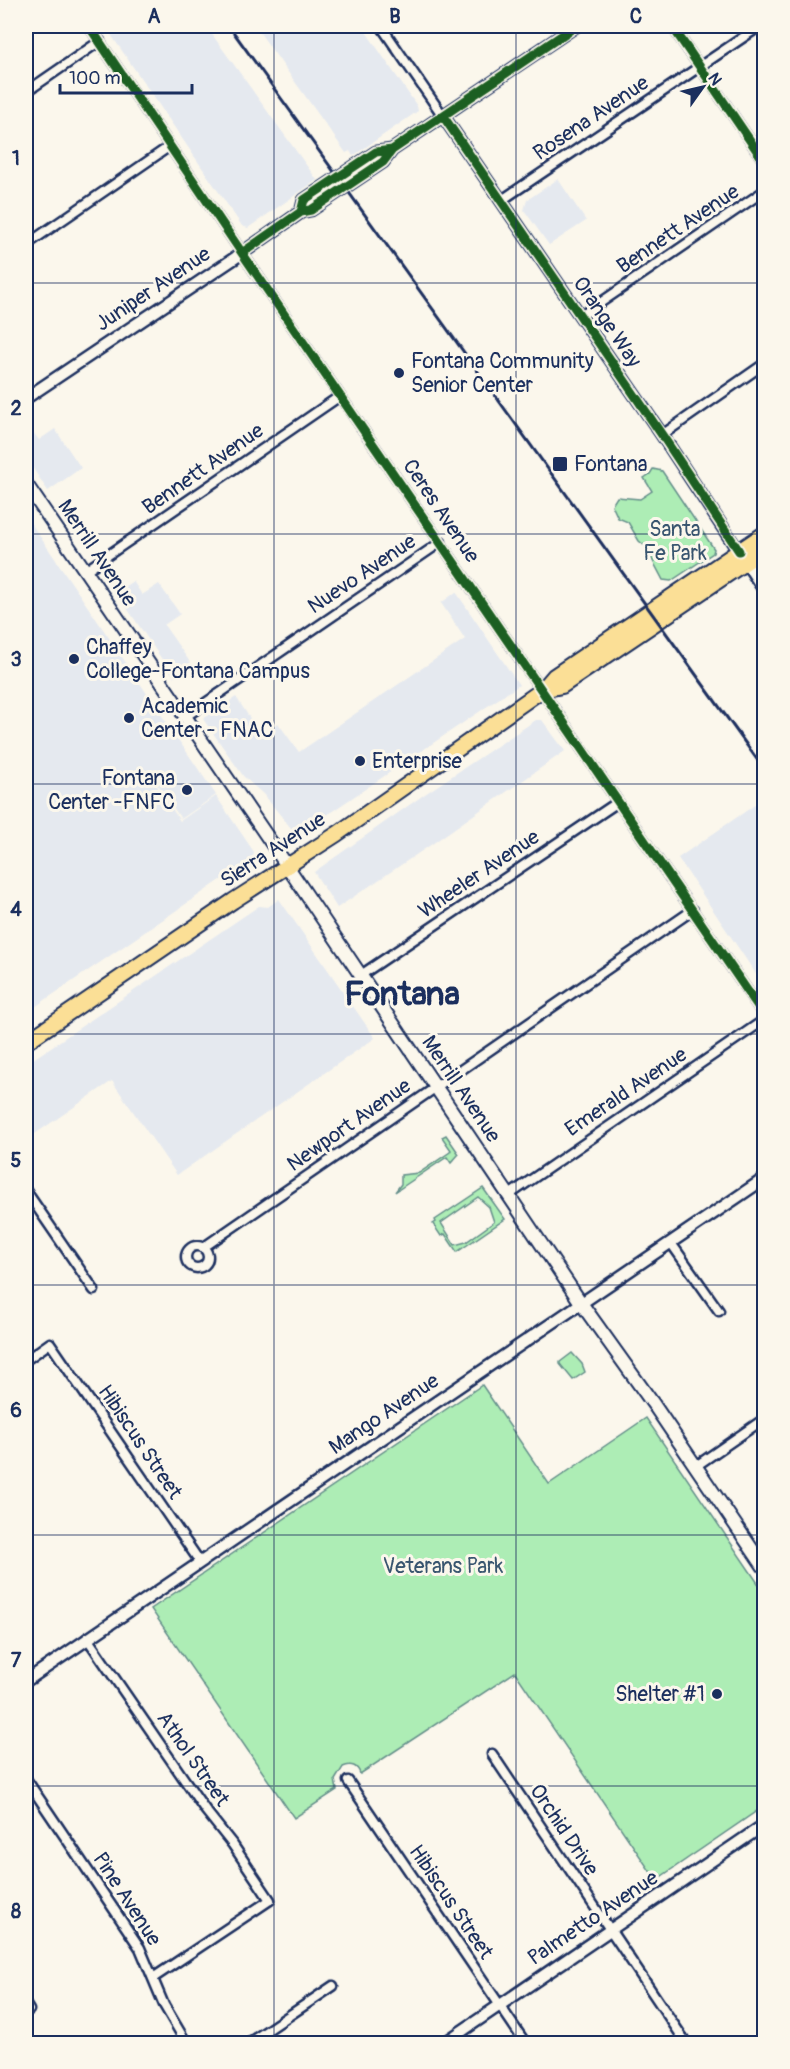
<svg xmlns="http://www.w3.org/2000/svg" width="790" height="2069" font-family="Pangolin,sans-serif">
<rect width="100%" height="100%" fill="#fbf7ec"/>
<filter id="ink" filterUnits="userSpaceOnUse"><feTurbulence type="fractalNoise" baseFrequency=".0167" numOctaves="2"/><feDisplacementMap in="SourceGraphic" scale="12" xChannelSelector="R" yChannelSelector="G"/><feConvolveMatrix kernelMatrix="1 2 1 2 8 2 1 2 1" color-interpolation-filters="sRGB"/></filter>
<g filter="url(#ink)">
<path fill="#e5e9ef" d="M 105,26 L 206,26 L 317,180 L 248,228 L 242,226 Z
M 255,26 L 362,26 L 417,106 L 418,111 L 353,156 L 350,151 L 346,153 Z
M 558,179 L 586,221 L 549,245 L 524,210 L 527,200 Z
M 26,423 L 39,440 L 55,429 L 81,468 L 48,491 L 26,458 Z
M 26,516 L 216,795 L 181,819 L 159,786 L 157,786 L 180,821 L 216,796 L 254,852 L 253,858 L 26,1013 Z
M 133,581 L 142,595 L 159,584 L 180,614 L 164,625 L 192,665 L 174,677 L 116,592 Z
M 456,592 L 519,685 L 306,829 L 291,828 L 263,794 L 244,777 L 203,719 L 236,697 L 261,735 L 278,723 L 299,752 L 465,639 L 441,603 Z
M 536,720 L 542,720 L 565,751 L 432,844 L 337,908 L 314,872 L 425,794 Z
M 762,800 L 764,804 L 764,986 L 678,858 Z
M 279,899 L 375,1038 L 177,1175 L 112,1081 L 26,1140 L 26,1064 L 259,906 L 268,907 Z"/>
<path fill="#adedb5" stroke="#648e8a" stroke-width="1.5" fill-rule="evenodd" d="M 653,469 L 662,471 L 714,549 L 713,553 L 671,581 L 663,580 L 645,546 L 639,541 L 628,522 L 618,518 L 612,505 L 617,497 L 640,499 L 652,491 L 644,478 L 650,474 Z
M 446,1135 L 459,1154 L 451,1163 L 447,1157 L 395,1192 L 401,1184 L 401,1175 L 419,1173 L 450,1152 L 451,1150 L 442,1137 Z
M 483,1188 L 505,1219 L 457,1252 L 445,1234 L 441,1236 L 433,1224 L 436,1222 L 435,1220 ZM 478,1197 L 489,1207 L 494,1222 L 466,1242 L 455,1245 L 441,1223 Z
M 572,1353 L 582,1364 L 585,1372 L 573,1380 L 560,1364 L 560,1362 Z
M 482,1385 L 549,1484 L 646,1418 L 764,1592 L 764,1806 L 656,1880 L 515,1672 L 360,1774 C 358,1766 351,1763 343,1767 L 335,1780 L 337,1790 L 294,1818 L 151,1609 Z"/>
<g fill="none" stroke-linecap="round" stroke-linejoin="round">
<g stroke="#1b2f5e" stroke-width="13">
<path id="minor" d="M 89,26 L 242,253 L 764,1015
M 381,26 L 443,116
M 672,26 L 764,161
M 26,92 L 100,41
M 502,200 L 760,26
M 26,245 L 170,146
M 581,316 L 764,191
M 662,435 L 764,364
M 85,571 L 340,396
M 185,717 L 441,542
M 361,975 L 618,802
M 26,1191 L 94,1290
M 509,1195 L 764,1020
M 671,1243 L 719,1311
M186 1257a11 11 0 1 1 22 0a11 11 0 1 1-22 0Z
M 204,1247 L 693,910
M 26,1360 L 50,1343 L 200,1562
M 696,1466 L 764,1419
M 87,1638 L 206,1811 L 233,1845 L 270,1900 L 153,1978
M 492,1754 L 687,2044
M 26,1779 L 140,1948 L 164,2005 L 187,2044
M 348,1781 L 526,2044
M 26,2005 L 29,2010
M 247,2044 L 333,1986"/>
</g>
<g stroke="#1b2f5e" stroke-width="15">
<path id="tertiary" d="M 443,116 L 662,435 L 764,590
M 301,212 L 304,200 L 376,152 L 392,150
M 26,398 L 235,258 L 301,212 L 311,210 L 383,162 L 392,150 L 576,26
M 26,1681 L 764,1179
M 443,2044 L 764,1825"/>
</g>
<g stroke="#1b2f5e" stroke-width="16">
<path id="secondary" d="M 26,484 L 275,848 L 581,1303 L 654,1405 L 764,1567"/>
</g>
<g stroke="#1b2f5e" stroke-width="18">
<path id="primary" d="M 542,690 L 562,686 L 764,550
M 26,1042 L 233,901 L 337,834 L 542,690 L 554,676 L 764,534"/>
</g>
<use href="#minor" stroke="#fbf7ec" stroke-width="8"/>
<use href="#tertiary" stroke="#fbf7ec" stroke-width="10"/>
<use href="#secondary" stroke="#fbf7ec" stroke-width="12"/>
<use href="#primary" stroke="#fbdf96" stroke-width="14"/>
<path stroke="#1b2f5e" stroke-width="3" d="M 229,26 L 764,769"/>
<g stroke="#fbf7ec" stroke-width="13">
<path id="cycleway" d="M 89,26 L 242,253 L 764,1015
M 672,26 L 764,161
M 443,116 L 662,435 L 739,551
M 301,212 L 304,200 L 376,152 L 392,150
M 242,253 L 301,212 L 311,210 L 383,162 L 392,150 L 576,26"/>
</g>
<use href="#cycleway" stroke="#1b5e20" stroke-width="9"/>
</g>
</g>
<path fill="none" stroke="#1b2f5e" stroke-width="1.5" stroke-opacity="0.55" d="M 274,26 L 274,2044M 516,26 L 516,2044M 26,283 L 764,283M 26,534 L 764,534M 26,784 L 764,784M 26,1034 L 764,1034M 26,1285 L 764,1285M 26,1535 L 764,1535M 26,1786 L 764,1786"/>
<g fill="#1b2f5e" stroke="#fbf7ec" stroke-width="2">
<circle cx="399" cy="373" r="6"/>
<rect x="552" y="456" width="16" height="16" rx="3"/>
<circle cx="74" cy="659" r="6"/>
<circle cx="129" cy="718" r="6"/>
<circle cx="360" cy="761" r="6"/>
<circle cx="187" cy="790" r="6"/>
<circle cx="717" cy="1694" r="6"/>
</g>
<g text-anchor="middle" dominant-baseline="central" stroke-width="6" stroke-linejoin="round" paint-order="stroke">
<g font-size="21" fill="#1b2f5e" stroke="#fbf7ec">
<text transform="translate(591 118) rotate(-34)">Rosena Avenue</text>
<text transform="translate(678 229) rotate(-34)">Bennett Avenue</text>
<text transform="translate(153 289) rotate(-34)">Juniper Avenue</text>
<text transform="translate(607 322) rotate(56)">Orange Way</text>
<text transform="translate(203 469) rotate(-35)">Bennett Avenue</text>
<text transform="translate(441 511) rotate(56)">Ceres Avenue</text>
<text transform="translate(97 553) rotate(56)">Merrill Avenue</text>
<text transform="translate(362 574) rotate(-34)">Nuevo Avenue</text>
<text transform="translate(273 850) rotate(-33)">Sierra Avenue</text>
<text transform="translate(479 874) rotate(-34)">Wheeler Avenue</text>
<text transform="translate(461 1089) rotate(56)">Merrill Avenue</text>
<text transform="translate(626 1092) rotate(-34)">Emerald Avenue</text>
<text transform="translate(349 1125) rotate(-35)">Newport Avenue</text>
<text transform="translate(384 1414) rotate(-34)">Mango Avenue</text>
<text transform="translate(140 1442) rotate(56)">Hibiscus Street</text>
<text transform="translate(193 1759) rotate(55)">Athol Street</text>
<text transform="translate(564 1830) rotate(56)">Orchid Drive</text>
<text transform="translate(127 1899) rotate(57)">Pine Avenue</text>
<text transform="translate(451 1902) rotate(56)">Hibiscus Street</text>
<text transform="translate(593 1918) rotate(-34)">Palmetto Avenue</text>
</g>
<g font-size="21" fill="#1b2f5e" stroke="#fbf7ec" text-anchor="start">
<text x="411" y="361">Fontana Community<tspan x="411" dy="24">Senior Center</tspan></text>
<text x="574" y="464">Fontana</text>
<text x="86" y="647">Chaffey<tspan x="86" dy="24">College-Fontana Campus</tspan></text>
<text x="141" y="706">Academic<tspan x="141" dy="24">Center - FNAC</tspan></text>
<text x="372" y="761">Enterprise</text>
<text x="175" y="778" text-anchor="end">Fontana<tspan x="175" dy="24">Center -FNFC</tspan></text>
<text x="705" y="1694" text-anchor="end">Shelter #1</text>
</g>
<g font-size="21" fill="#38556f" stroke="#fbf7ec">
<text x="675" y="529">Santa<tspan x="675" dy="24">Fe Park</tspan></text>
<text x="443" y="1566">Veterans Park</text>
</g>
<g font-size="33" font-weight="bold" fill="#1b2f5e" stroke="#fbf7ec">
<text x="402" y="994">Fontana</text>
</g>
</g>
<rect width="790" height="2069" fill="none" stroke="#fbf7ec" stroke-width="66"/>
<g transform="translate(703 87) rotate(56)" stroke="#fbf7ec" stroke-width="4.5" paint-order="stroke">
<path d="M0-4.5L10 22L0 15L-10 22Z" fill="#1b2f5e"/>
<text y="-9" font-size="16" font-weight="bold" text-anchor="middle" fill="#1b2f5e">N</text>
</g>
<path d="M60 84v9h132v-9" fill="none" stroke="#1b2f5e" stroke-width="3"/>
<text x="69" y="84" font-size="18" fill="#1b2f5e" stroke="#fbf7ec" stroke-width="4.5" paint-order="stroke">100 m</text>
<rect x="33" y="33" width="724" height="2003" fill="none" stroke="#1b2f5e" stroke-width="2"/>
<g font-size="20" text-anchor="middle" font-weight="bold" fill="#1b2f5e">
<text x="154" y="23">A</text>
<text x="395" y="23">B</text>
<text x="636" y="23">C</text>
<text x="16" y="165">1</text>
<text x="16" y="415">2</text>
<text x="16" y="666">3</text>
<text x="16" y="916">4</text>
<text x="16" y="1167">5</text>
<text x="16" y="1417">6</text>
<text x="16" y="1667">7</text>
<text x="16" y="1918">8</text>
</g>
</svg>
